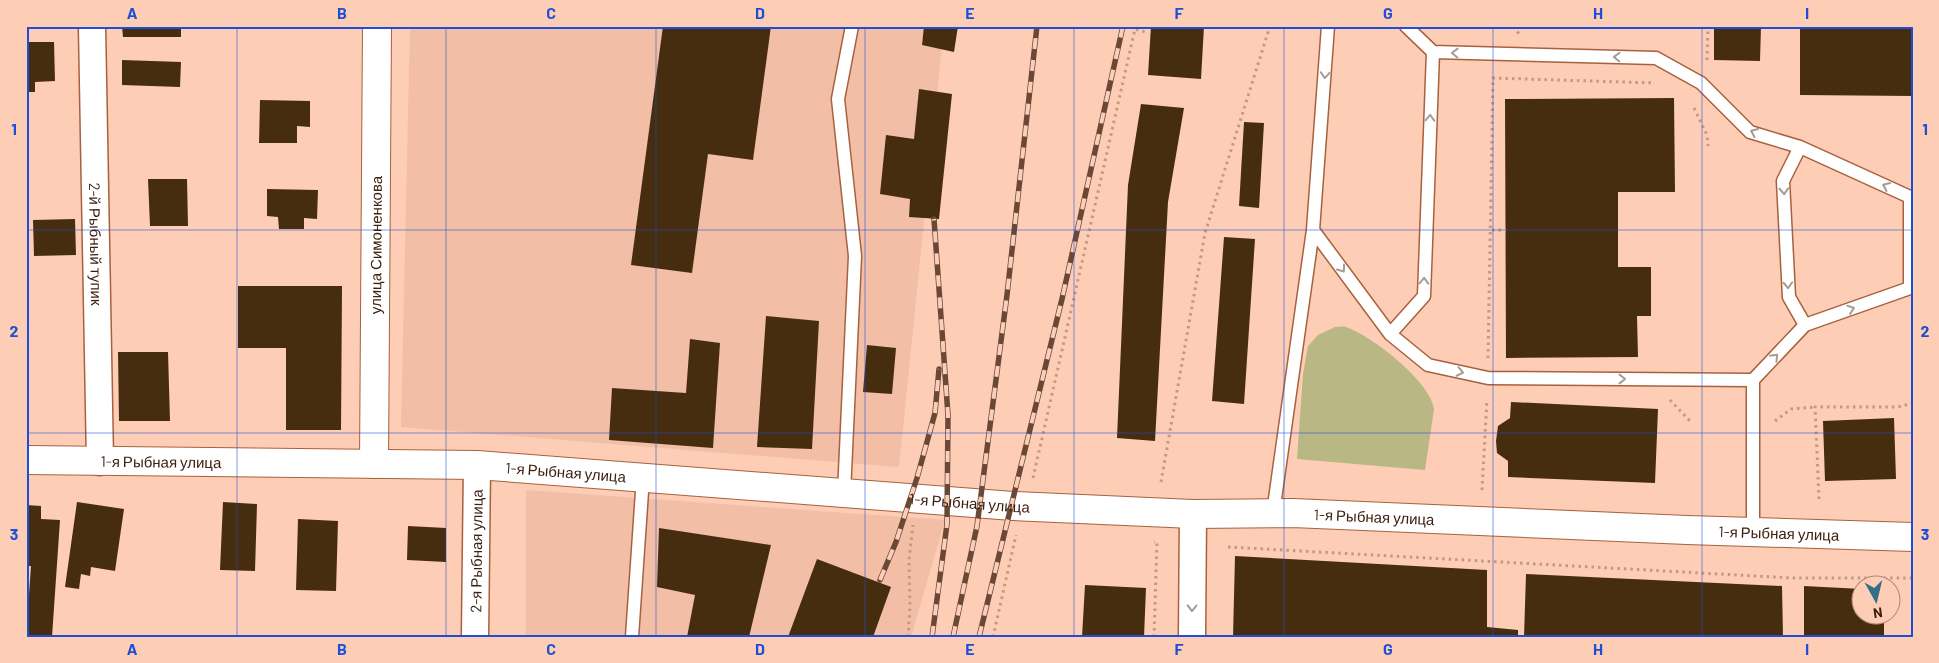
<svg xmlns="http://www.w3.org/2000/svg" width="1939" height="663" font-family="Barlow,sans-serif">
<rect width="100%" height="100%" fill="#fdcdb6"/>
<path fill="#f2bea6" d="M 410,26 L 944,26 L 899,467 L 401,427 Z
M 526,490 L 945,520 L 911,637 L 526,637 Z"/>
<path fill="#b9b783" d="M 1335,327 C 1338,327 1343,326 1346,327 C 1372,336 1431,382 1434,409 L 1425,470 L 1297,459 L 1303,374 L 1308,346 L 1318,335 Z"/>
<path fill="#472d0f" d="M 122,26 L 181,26 L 181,37 L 123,37 Z
M 663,26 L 771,26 L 753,160 L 708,154 L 692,273 L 631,265 Z
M 924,26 L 958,26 L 954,52 L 922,45 Z
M 1151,26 L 1204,26 L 1201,79 L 1148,75 Z
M 1714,26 L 1761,26 L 1760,61 L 1714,60 Z
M 1800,26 L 1913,26 L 1913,96 L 1800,95 Z
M 26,42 L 54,42 L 55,81 L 35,82 L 35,92 L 26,92 Z
M 122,60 L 181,62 L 180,87 L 122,85 Z
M 919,89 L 952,94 L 939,219 L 909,217 L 910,199 L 880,194 L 886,135 L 914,139 Z
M 1674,98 L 1675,192 L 1618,192 L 1618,267 L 1651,267 L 1651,316 L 1637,316 L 1638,357 L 1506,358 L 1505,99 Z
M 260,100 L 310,101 L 310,127 L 297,126 L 297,143 L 259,143 Z
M 1141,104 L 1184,108 L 1168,202 L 1155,441 L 1117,438 L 1128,185 Z
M 1244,122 L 1264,123 L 1259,208 L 1239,206 Z
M 148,179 L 187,179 L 188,226 L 150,226 Z
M 267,189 L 318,190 L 317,219 L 304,218 L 304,229 L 279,229 L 278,217 L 267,216 Z
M 75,219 L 76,255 L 34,256 L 33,220 Z
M 1224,237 L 1255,239 L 1244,404 L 1212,401 Z
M 238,286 L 342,286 L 341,430 L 286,430 L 286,348 L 238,348 Z
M 766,316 L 819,321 L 812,449 L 757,447 Z
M 690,339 L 720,343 L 713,448 L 609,440 L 612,388 L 686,393 Z
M 867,345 L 896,348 L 892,394 L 863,392 Z
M 118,352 L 168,352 L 170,421 L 119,421 Z
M 1511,402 L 1658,409 L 1655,483 L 1508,477 L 1508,461 L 1497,453 L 1496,441 L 1498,426 L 1510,418 Z
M 1894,418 L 1896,479 L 1825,481 L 1823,421 Z
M 77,502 L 124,509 L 115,571 L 91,567 L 90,576 L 81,574 L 79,589 L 65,587 Z
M 223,502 L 257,504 L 255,571 L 220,570 Z
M 26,505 L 41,506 L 41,519 L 60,520 L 52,637 L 26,637 L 31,566 L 26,566 Z
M 298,519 L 338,521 L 336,591 L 296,590 Z
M 408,526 L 446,528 L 446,562 L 407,560 Z
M 659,528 L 771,545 L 749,637 L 687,637 L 695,595 L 657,587 Z
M 1235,556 L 1487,570 L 1487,627 L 1518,630 L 1518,637 L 1233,637 Z
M 817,559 L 891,587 L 873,637 L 788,637 Z
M 1526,574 L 1782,586 L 1783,637 L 1524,637 Z
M 1085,585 L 1146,588 L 1144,637 L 1082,637 Z
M 1804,586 L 1862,589 L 1862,616 L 1884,616 L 1884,637 L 1804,637 Z"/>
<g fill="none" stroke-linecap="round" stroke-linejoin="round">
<g stroke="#a8613e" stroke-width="15">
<path id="lane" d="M 1800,147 L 1783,181 L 1789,297 L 1805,325
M 1313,230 L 1390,334 L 1428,365 L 1488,378 L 1753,380 L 1805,325 L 1910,288 L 1910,197 L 1800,147 L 1750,132 L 1701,83 L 1656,58 L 1433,52 L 1406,26
M 1390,334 L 1424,296 L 1433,52
M 844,493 L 855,256 L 838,99 L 852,26
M 1273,513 L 1313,230 L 1328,26
M 1753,533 L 1753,380
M 632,637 L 643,477"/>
</g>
<g stroke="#a8613e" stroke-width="29">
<g id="street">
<path id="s1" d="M 92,26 L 100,462"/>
<path id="s2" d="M 475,637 L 477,465"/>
<path d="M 1192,637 L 1193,514"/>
</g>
</g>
<g stroke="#a8613e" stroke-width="30">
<g id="secondary">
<path id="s3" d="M 26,460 L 477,465 L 1013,506 L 1193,514 L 1293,513 L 1687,530 L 1913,537"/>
<path id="s4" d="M 374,464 L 377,26"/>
</g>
</g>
<path stroke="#c49984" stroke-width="3" stroke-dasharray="2.5 4" stroke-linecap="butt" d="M 1514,26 L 1519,34
M 1707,60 L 1708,26
M 1694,108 L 1707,135 L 1708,146
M 1492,230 L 1506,230
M 1488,358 L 1493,78 L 1655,83
M 1670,400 L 1690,421
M 1775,421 L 1791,409 L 1815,407
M 1033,478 L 1135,29 L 1145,32 L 1147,26
M 1161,482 L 1205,233 L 1270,26
M 1482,490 L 1487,399
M 1819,499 L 1815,407 L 1898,407 L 1913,403
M 1228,547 L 1792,578 L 1913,578
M 908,637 L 910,608 L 909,560 L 913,525
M 993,637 L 1016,535
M 1154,637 L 1157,542 L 1154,542"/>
<use href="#lane" stroke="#fff" stroke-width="12"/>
<use href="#street" stroke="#fff" stroke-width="26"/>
<use href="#secondary" stroke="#fff" stroke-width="28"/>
<g stroke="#6a4837" stroke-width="5.5">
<path id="rail" d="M 880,580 L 896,542 L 917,478 L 935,413 L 939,369
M 932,637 L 947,524 L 948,415 L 934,219
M 953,637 L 977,526 L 1007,295 L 1037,26
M 979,637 L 1062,299 L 1123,26"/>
</g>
<use href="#rail" stroke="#fdcdb6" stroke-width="4" stroke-dasharray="11" stroke-linecap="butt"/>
</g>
<defs><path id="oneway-chevron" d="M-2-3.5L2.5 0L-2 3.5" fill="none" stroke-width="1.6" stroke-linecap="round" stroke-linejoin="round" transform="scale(1.25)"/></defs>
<g stroke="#a89b94">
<use href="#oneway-chevron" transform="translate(1455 53) rotate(-179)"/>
<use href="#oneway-chevron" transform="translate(1617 57) rotate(-178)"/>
<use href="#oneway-chevron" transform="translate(1325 75) rotate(94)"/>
<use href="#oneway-chevron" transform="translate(1430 118) rotate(-88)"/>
<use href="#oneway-chevron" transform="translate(1754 132) rotate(-155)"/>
<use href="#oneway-chevron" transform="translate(1886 186) rotate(-155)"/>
<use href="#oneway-chevron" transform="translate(1784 191) rotate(87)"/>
<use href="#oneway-chevron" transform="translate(1342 269) rotate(54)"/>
<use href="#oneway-chevron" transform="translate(1424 281) rotate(-88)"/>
<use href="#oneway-chevron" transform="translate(1788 285) rotate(87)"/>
<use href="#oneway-chevron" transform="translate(1851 309) rotate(-19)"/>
<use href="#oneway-chevron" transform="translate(1775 357) rotate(-47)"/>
<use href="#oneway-chevron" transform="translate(1460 372) rotate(12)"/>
<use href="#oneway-chevron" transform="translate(1622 379)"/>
<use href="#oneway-chevron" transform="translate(1192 608) rotate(91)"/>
</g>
<path fill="none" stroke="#1d4ed8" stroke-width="1" stroke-opacity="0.55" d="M 237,26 L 237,637M 446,26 L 446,637M 656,26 L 656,637M 865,26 L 865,637M 1074,26 L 1074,637M 1284,26 L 1284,637M 1493,26 L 1493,637M 1702,26 L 1702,637M 26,230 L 1913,230M 26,433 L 1913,433"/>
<g text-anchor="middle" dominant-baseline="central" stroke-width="5" stroke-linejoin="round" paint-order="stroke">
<g font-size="15" fill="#3e2011" stroke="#fdcdb6">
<text stroke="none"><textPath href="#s1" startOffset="218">2-й Рыбный тупик</textPath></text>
<text stroke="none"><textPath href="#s4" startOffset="219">улица Симоненкова</textPath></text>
<text stroke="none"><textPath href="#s3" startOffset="135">1-я Рыбная улица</textPath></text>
<text stroke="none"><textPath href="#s3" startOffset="540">1-я Рыбная улица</textPath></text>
<text stroke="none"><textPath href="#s3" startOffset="945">1-я Рыбная улица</textPath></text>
<text stroke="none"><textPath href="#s3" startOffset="1350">1-я Рыбная улица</textPath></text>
<text stroke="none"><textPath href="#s3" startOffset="1755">1-я Рыбная улица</textPath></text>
<text stroke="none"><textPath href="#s2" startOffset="86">2-я Рыбная улица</textPath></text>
</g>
</g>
<rect width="1939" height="663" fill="none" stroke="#fdcdb6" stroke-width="55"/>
<g transform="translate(1876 600) rotate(172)"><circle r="24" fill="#fdcdb6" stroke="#b18874"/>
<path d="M0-4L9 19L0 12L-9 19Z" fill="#336f86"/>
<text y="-8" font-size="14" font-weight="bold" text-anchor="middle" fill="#3e2011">N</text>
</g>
<rect x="28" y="28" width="1884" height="608" fill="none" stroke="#1d4ed8" stroke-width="2"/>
<g font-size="16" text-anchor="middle" font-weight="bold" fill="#1d4ed8">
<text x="132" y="19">A</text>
<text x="342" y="19">B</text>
<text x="551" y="19">C</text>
<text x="760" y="19">D</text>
<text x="970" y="19">E</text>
<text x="1179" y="19">F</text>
<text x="1388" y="19">G</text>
<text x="1598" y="19">H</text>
<text x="1807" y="19">I</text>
<text x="14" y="135">1</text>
<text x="1925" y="135">1</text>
<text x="14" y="337">2</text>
<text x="1925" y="337">2</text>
<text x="14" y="540">3</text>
<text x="1925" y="540">3</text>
<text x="132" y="655">A</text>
<text x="342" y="655">B</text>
<text x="551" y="655">C</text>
<text x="760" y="655">D</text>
<text x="970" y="655">E</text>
<text x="1179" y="655">F</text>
<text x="1388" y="655">G</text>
<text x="1598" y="655">H</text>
<text x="1807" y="655">I</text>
</g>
</svg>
